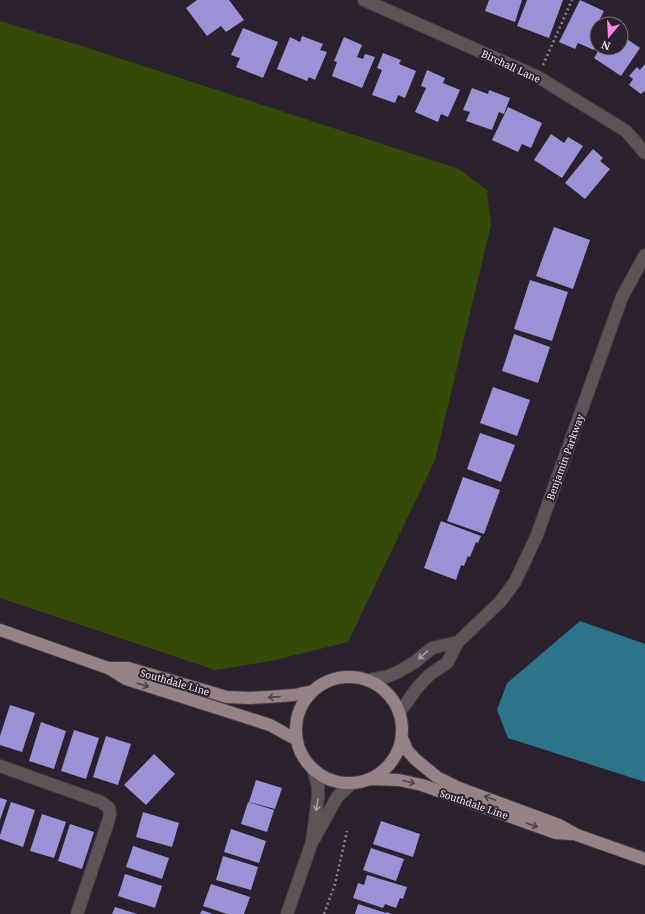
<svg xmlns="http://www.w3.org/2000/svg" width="645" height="914" font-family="'Noto Serif',serif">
<rect width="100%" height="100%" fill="#2b202e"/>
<path fill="#334a08" d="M 0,21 L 85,47 L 459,169 L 487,190 L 491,225 L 435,460 L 348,642 L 271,661 L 215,670 L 0,598 Z"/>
<path fill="#2c748a" d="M 580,621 L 645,644 L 645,782 L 508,738 L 497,710 L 507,683 Z"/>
<path fill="#9b92d5" d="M 197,0 L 229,0 L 244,20 L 226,32 L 221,26 L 207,36 L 186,8 Z
M 489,0 L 522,0 L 515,22 L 485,11 Z
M 527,0 L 563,0 L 549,38 L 517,26 Z
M 580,0 L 604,11 L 600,19 L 608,23 L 607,24 L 597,24 L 597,45 L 594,50 L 578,43 L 575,49 L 559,42 Z
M 243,28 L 278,42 L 263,78 L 236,67 L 240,58 L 231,55 Z
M 621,35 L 640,48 L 621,76 L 594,58 L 600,48 L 621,48 Z
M 302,36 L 323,44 L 320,50 L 327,52 L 315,80 L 309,77 L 307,81 L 277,69 L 290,37 L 300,42 Z
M 344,37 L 362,45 L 357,57 L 363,59 L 365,54 L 375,57 L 362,88 L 332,76 L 337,62 L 334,61 Z
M 383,53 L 401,60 L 399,64 L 416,71 L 405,98 L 398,95 L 395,103 L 372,95 L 382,70 L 377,68 Z
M 645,64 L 645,92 L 644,91 L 641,94 L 629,85 L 633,79 L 629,76 L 637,67 L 640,70 Z
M 427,70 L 445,78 L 443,83 L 460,90 L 448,117 L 441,114 L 438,122 L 415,112 L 426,88 L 421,86 Z
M 472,88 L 488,94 L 489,90 L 510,98 L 504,114 L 499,112 L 492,130 L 466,121 L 470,112 L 463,110 Z
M 508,107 L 542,123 L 531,148 L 522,144 L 518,152 L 492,140 Z
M 551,134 L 564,143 L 568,137 L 583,146 L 562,178 L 534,160 Z
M 593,149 L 603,158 L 600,161 L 610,169 L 585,199 L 565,183 Z
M 554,227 L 590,240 L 573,289 L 536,276 Z
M 530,280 L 568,292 L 552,341 L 514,329 Z
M 514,334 L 550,347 L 538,383 L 502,371 Z
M 493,387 L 530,400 L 517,436 L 480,423 Z
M 480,433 L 515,445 L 501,482 L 467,469 Z
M 463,477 L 500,490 L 484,534 L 447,521 Z
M 441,521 L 481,536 L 478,543 L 476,542 L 470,557 L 468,556 L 464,566 L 461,565 L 456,580 L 424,568 Z
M 10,705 L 35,713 L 22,752 L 0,745 L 0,736 Z
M 41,722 L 66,731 L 54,769 L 29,761 Z
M 74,730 L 99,738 L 86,779 L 61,771 Z
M 106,736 L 131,744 L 118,785 L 93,777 Z
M 154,754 L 175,774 L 146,805 L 124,785 Z
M 256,780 L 282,788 L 275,809 L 249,802 Z
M 0,798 L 7,800 L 0,820 Z
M 11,802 L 35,810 L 23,847 L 0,839 L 0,835 Z
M 248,802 L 274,810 L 267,832 L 241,824 Z
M 143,812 L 179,823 L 172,847 L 136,837 Z
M 42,814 L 66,822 L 54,858 L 30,851 Z
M 381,821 L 420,834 L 413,857 L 373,844 Z
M 70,824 L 94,832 L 82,869 L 58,861 Z
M 231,829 L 266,841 L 259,863 L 224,852 Z
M 133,846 L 169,858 L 162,879 L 126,867 Z
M 371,848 L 404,859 L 396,881 L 363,870 Z
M 223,856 L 258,867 L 251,890 L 216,880 Z
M 125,874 L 162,886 L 155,908 L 118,896 Z
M 367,875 L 407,887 L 403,899 L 400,898 L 396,908 L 385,904 L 383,908 L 353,898 L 358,883 L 364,885 Z
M 211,884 L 250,897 L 244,914 L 227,914 L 203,906 Z
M 358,904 L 386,913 L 387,912 L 391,914 L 355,914 Z
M 115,907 L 137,914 L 112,914 Z
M 202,910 L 213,914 L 200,914 Z"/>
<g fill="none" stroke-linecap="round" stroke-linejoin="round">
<g stroke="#473c49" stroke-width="14">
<path id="minor" d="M 364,0 L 538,77 L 626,131 L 645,153
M 368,680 L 386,677 L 398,672 L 415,662 L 432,648 L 458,642
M 399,713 L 417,688 L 429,675 L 447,663 L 458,642 L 500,602 L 515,582 L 537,535 L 622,297 L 645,255
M 0,766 L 101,802 L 109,808 L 110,814 L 109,819 L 77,914
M 314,839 L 337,797 L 351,784
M 287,914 L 312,842 L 318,797 L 318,786 L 313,769"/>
</g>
<g stroke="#473c49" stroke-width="14">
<path id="major" d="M 0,630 L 108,668 L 126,679 L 270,725 L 297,740
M 109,668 L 128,668 L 227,697 L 250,698 L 268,697 L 294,695 L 313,691
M296 730a53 53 0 1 1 106 0a53 53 0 1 1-106 0Z
M 402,738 L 407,750 L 415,759 L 437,777 L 459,788 L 559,825 L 577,835 L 645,859
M 371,779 L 399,780 L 422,785 L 556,833 L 572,834"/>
</g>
<path stroke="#8b828e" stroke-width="2.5" stroke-dasharray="2 3" stroke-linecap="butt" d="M 543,65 L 572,0
M 324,914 L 335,884 L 347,831"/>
<use href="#minor" stroke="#5e5455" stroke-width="12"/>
<use href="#major" stroke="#968285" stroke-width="12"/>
</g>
<defs><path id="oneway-shaft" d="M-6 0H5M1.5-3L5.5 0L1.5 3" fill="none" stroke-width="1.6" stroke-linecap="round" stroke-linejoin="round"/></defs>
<g stroke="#a79ea4">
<use href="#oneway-shaft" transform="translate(423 655) rotate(139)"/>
<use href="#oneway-shaft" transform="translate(317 805) rotate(99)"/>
</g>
<g stroke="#50424c">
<use href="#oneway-shaft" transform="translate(143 685) rotate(18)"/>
<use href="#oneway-shaft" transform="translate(274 697) rotate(176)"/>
<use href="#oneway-shaft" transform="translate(409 782) rotate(15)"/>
<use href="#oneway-shaft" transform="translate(490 798) rotate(-159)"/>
<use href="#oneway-shaft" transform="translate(532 825) rotate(19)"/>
</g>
<g text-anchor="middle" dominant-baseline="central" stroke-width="4" stroke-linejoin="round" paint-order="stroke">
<g font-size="10" fill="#f0e9f2" stroke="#2b202e">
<text transform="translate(511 66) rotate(25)">Birchall Lane</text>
<text transform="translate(565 457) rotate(-70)">Benjamin Parkway</text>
<text transform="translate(175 682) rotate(16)">Southdale Line</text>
<text transform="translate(474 804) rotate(19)">Southdale Line</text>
</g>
</g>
<g transform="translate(609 36) rotate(198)"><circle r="19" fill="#2b202e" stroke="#7a707c"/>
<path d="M0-3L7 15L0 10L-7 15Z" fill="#fb87e6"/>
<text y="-6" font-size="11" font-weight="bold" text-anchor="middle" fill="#f0e9f2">N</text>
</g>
</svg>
